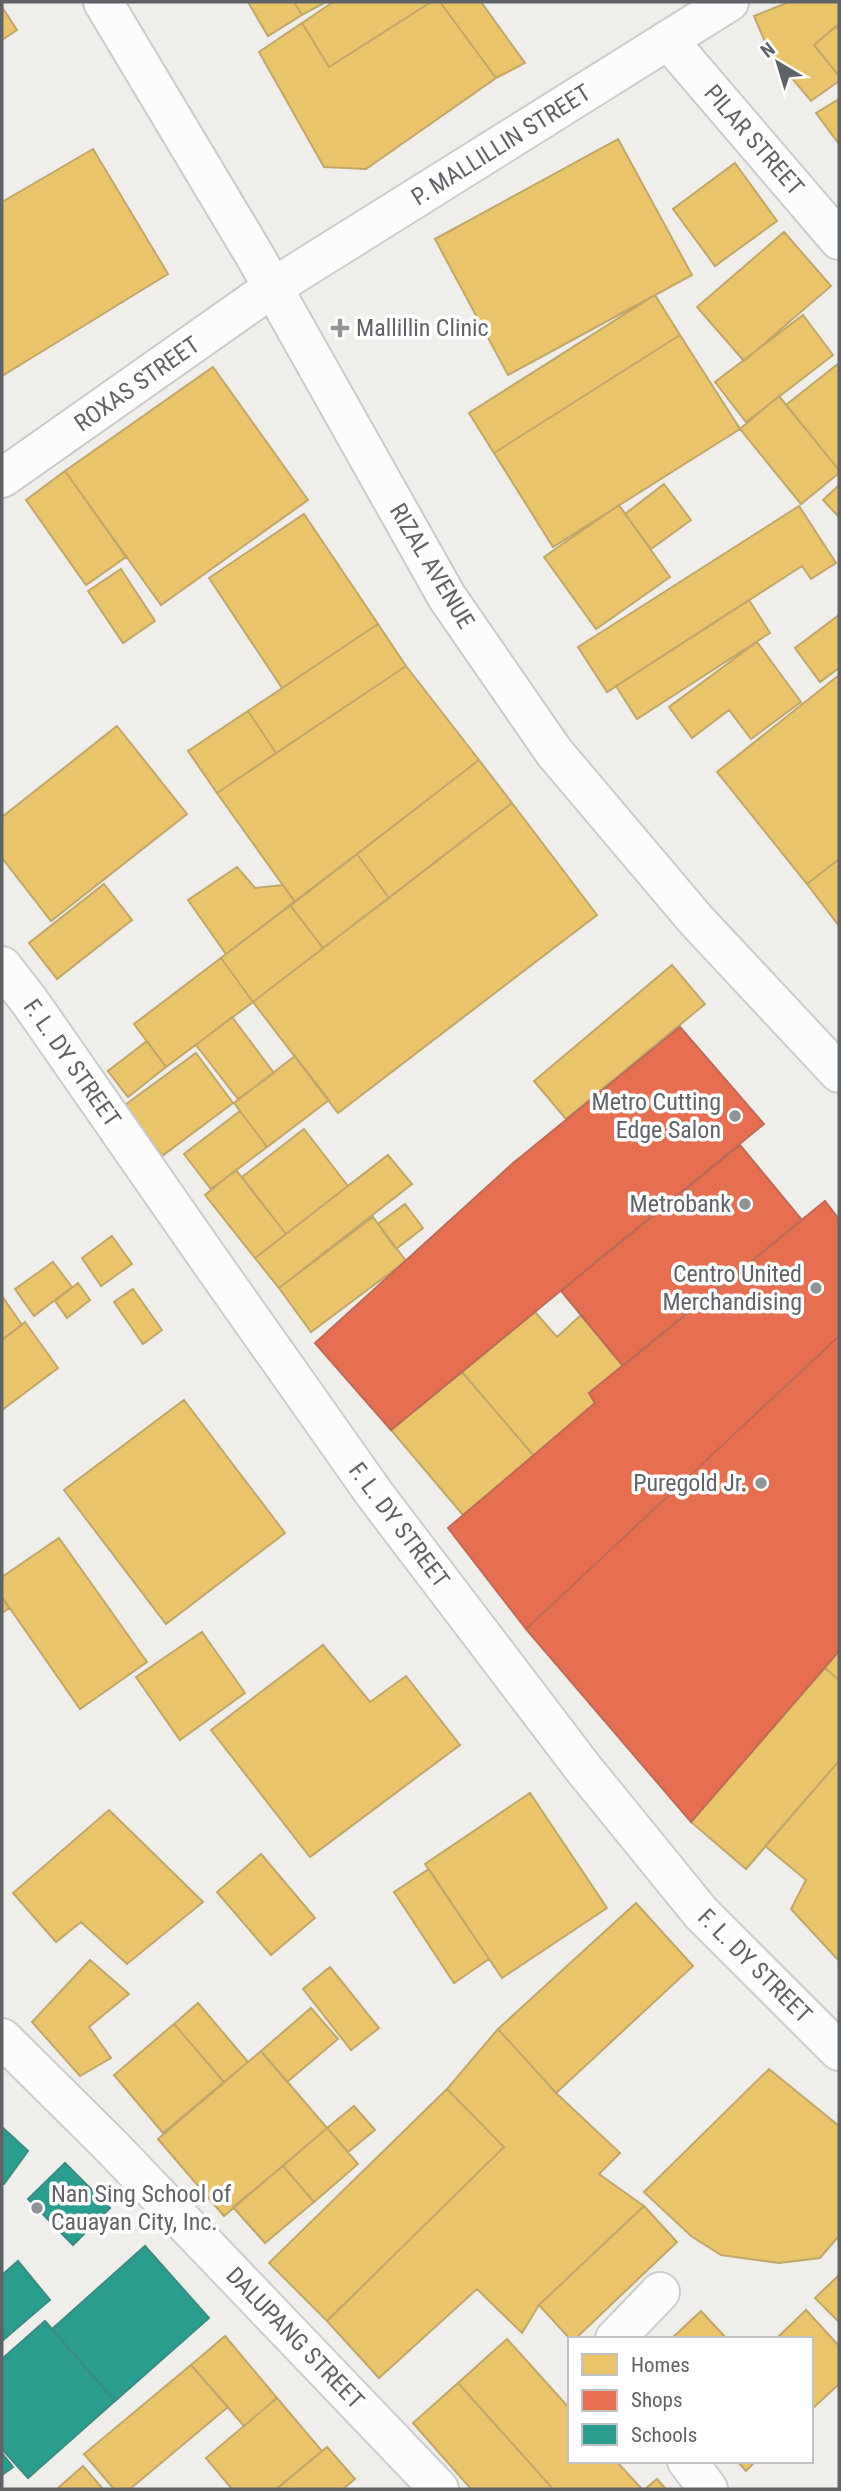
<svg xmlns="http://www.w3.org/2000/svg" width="841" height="2491" font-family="'Roboto Condensed',sans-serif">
<rect width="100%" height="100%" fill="#efeeea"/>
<path fill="#e9c46a" stroke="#c0a769" stroke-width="2" d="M 248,2 L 294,2 L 302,15 L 268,36 Z
M 294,2 L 326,2 L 302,15 Z
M 333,2 L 431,2 L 329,67 L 302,23 Z
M 431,2 L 440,2 L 496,78 L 366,169 L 324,167 L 259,52 L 302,23 L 329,67 Z
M 440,2 L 481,2 L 525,63 L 496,78 Z
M 789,2 L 839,2 L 839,24 L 814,45 L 839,76 L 839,81 L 811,101 L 769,51 L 754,16 Z
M 2,7 L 17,30 L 2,40 Z
M 836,26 L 839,31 L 839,76 L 814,45 Z
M 839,99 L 839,144 L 816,113 Z
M 618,139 L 692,275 L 508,375 L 435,239 Z
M 93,149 L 168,274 L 2,376 L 2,202 Z
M 735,163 L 777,221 L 715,266 L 673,209 Z
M 784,232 L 831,286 L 744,361 L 697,307 Z
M 655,295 L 680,335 L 494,453 L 469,413 Z
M 803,315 L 833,355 L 746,422 L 715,382 Z
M 680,335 L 740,429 L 553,547 L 494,453 Z
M 839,363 L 839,470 L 786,405 Z
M 213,367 L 308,500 L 161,605 L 65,471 Z
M 779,396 L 839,470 L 839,473 L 801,504 L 740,429 Z
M 65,471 L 126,557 L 86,585 L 26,500 Z
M 664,484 L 691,520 L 651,549 L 625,514 Z
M 839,485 L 839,517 L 823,500 Z
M 619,505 L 670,577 L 596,629 L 544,557 Z
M 799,506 L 836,563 L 811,579 L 802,566 L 607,692 L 578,647 Z
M 304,514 L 378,624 L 282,688 L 209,578 Z
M 121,569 L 155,621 L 123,643 L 88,591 Z
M 749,600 L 770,633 L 637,719 L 616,686 Z
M 839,615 L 839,668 L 820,682 L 795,648 Z
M 378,624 L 406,666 L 276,753 L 248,711 Z
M 757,642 L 801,702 L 751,739 L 729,710 L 692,738 L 669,707 Z
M 406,666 L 479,760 L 295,902 L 217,793 Z
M 839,675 L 839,859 L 807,884 L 717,772 Z
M 248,711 L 276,753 L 217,793 L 188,751 Z
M 117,726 L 187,814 L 51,921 L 2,858 L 2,817 Z
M 479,760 L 512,803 L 389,898 L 357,854 Z
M 512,803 L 597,915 L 338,1113 L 253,1002 Z
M 357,854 L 389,898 L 323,948 L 290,905 Z
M 839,859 L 839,926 L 807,884 Z
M 237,867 L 255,888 L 283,885 L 295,902 L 226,954 L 188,900 Z
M 104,884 L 132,920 L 57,979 L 29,943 Z
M 290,905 L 323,948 L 253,1002 L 221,958 Z
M 221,958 L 253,1002 L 166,1067 L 134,1024 Z
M 672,965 L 705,1004 L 566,1119 L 534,1081 Z
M 232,1017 L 274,1073 L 238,1099 L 196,1045 Z
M 147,1041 L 166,1067 L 128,1097 L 108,1071 Z
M 196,1053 L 233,1103 L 162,1156 L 125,1105 Z
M 295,1056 L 329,1100 L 267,1147 L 234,1103 Z
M 240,1111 L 267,1147 L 211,1189 L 184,1154 Z
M 304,1129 L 348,1186 L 286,1234 L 242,1177 Z
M 388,1155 L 412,1184 L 279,1288 L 255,1258 Z
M 236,1170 L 286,1234 L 255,1258 L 205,1195 Z
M 405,1204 L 423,1228 L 396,1249 L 378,1224 Z
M 373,1217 L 406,1261 L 311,1332 L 279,1288 Z
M 112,1236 L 132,1264 L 101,1286 L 82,1258 Z
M 53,1262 L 72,1287 L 34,1316 L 15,1289 Z
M 78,1283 L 90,1300 L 67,1318 L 55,1301 Z
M 133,1289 L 162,1330 L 143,1344 L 114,1302 Z
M 2,1296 L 22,1325 L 2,1340 Z
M 535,1312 L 557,1337 L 581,1315 L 623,1366 L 589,1393 L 595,1403 L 534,1456 L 462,1372 Z
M 25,1322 L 58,1368 L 2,1410 L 2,1340 Z
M 462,1372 L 534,1456 L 463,1515 L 391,1430 Z
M 184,1400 L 285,1533 L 166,1624 L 64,1490 Z
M 59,1538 L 147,1662 L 80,1709 L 2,1597 L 2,1577 Z
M 2,1597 L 9,1608 L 2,1613 Z
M 202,1632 L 245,1693 L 180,1740 L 136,1677 Z
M 323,1645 L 370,1702 L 406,1676 L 460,1745 L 310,1857 L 211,1730 Z
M 839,1651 L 839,1680 L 825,1668 Z
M 825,1668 L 839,1680 L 839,1761 L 746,1869 L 691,1822 Z
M 839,1761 L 839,1961 L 791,1909 L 806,1880 L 765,1846 Z
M 530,1793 L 607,1908 L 502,1978 L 425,1864 Z
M 109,1810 L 203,1902 L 127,1964 L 81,1922 L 56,1942 L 13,1893 Z
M 261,1854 L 315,1918 L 271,1955 L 217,1892 Z
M 429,1869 L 489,1959 L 454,1983 L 394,1892 Z
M 636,1903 L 693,1966 L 556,2093 L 498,2029 Z
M 90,1960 L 129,1994 L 89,2027 L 111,2058 L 80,2076 L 32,2022 Z
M 330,1967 L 379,2028 L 351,2050 L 303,1989 Z
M 198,2003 L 248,2062 L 224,2082 L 174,2024 Z
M 311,2008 L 338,2039 L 287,2082 L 261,2051 Z
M 174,2024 L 224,2082 L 163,2133 L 114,2075 Z
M 498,2029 L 556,2093 L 620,2153 L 599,2174 L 644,2206 L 539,2305 L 522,2333 L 477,2289 L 379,2378 L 327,2321 L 504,2147 L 447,2089 Z
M 261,2051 L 327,2128 L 224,2216 L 158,2139 Z
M 769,2069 L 839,2126 L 839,2236 L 820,2258 L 779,2263 L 721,2255 L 691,2236 L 644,2192 Z
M 447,2089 L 504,2147 L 327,2321 L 269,2263 Z
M 354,2106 L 375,2130 L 348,2152 L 327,2128 Z
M 327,2128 L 358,2164 L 314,2202 L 283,2166 Z
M 283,2166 L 314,2202 L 265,2243 L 233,2207 Z
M 644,2206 L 677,2242 L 575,2339 L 570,2339 L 539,2305 Z
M 839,2275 L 839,2322 L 815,2298 Z
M 806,2310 L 839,2346 L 839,2384 L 811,2410 L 811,2339 L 776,2339 Z
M 701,2311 L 727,2339 L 671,2339 Z
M 225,2336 L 277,2398 L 244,2426 L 191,2365 Z
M 507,2339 L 570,2409 L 570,2461 L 616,2461 L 642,2489 L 553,2489 L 458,2383 Z
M 191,2365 L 228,2407 L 130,2489 L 114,2489 L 84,2454 Z
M 458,2383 L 553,2489 L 471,2489 L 413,2423 Z
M 277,2398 L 322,2451 L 276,2489 L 232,2489 L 206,2458 Z
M 327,2447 L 355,2479 L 343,2489 L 279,2489 L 278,2488 Z
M 737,2461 L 756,2461 L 746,2471 Z
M 83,2466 L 103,2489 L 57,2489 Z
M 657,2479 L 666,2489 L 645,2489 Z"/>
<path fill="#e76f51" stroke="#be6b58" stroke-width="2" d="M 680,1027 L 764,1124 L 391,1430 L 315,1343 L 512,1164 Z
M 740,1145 L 802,1220 L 623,1366 L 561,1291 Z
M 825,1201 L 839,1219 L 839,1336 L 526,1629 L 448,1528 L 595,1403 L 589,1393 Z
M 839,1336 L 839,1651 L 691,1822 L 526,1629 Z"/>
<path fill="#2a9d8f" stroke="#3a8c83" stroke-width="2" d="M 2,2127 L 28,2151 L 4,2184 L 2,2182 Z
M 65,2163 L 110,2208 L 73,2245 L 28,2199 Z
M 145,2246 L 209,2318 L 115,2401 L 52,2329 Z
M 18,2261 L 50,2300 L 2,2341 L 2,2275 Z
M 45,2321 L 115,2401 L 28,2478 L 2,2449 L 2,2359 Z
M 2,2453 L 13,2467 L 2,2475 Z"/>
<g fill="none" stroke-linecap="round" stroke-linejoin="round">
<g stroke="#cbcccc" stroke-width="42">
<path id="street" d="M 272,288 L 729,2
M 2,966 L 30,1002 L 208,1258 L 376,1496 L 583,1768 L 701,1913 L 839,2051
M 2,2038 L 110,2145 L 439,2489
M 615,2339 L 660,2292
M 687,2461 L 708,2489"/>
</g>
<g stroke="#cacacb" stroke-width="42">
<path id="secondary" d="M 103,2 L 255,256 L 447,597 L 554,752 L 696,920 L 839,1073
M 668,40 L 839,240
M 2,478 L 272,288"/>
</g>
<use href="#street" stroke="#fdfcfc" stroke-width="38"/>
<use href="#secondary" stroke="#fdfcfc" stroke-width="38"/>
</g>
<g fill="#919496" stroke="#fff" stroke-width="2.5">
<path d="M336.5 317.5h7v7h7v7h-7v7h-7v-7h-7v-7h7z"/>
<circle cx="735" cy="1116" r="7"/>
<circle cx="745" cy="1204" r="7"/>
<circle cx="816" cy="1288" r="7"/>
<circle cx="761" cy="1483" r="7"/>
<circle cx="37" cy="2208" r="7"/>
</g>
<g text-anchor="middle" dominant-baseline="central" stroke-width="7" stroke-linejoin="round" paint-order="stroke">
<g font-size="24" fill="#5f6368" stroke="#fff">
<text transform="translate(754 140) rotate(49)">PILAR STREET</text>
<text transform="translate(501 145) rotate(-32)">P. MALLILLIN STREET</text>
<text transform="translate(137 384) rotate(-35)">ROXAS STREET</text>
<text transform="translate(432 566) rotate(59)">RIZAL AVENUE</text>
<text transform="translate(72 1063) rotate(55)">F. L. DY STREET</text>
<text transform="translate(399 1525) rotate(53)">F. L. DY STREET</text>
<text transform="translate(755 1966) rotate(45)">F. L. DY STREET</text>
<text transform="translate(295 2338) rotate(46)">DALUPANG STREET</text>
</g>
<g font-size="24" fill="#5f6368" stroke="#fff" text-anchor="end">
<text x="356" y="328" text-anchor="start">Mallillin Clinic</text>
<text x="721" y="1102">Metro Cutting<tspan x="721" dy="28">Edge Salon</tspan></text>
<text x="731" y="1204">Metrobank</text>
<text x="802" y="1274">Centro United<tspan x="802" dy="28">Merchandising</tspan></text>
<text x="747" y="1483">Puregold Jr.</text>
<text x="51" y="2194" text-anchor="start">Nan Sing School of<tspan x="51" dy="28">Cauayan City, Inc.</tspan></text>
</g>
</g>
<rect width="841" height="2491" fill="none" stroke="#5f6368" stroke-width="7"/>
<rect x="568" y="2337" width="245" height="126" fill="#ffffff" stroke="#bfc1c3" stroke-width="2"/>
<rect x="582" y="2354" width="35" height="21" fill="#e9c46a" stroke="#bfc1c3" stroke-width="2"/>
<text x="631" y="2372" font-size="21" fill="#5f6368">Homes</text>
<rect x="582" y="2390" width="35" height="21" fill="#e76f51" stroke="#bfc1c3" stroke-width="2"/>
<text x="631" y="2407" font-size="21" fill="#5f6368">Shops</text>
<rect x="582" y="2424" width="35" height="21" fill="#2a9d8f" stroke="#bfc1c3" stroke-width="2"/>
<text x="631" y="2442" font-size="21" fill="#5f6368">Schools</text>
<g transform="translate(778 63) rotate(322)" stroke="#ffffff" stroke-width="5" paint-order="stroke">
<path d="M0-5L12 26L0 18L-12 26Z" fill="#5f6368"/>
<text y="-10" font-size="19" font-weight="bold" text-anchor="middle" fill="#5f6368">N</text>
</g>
</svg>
